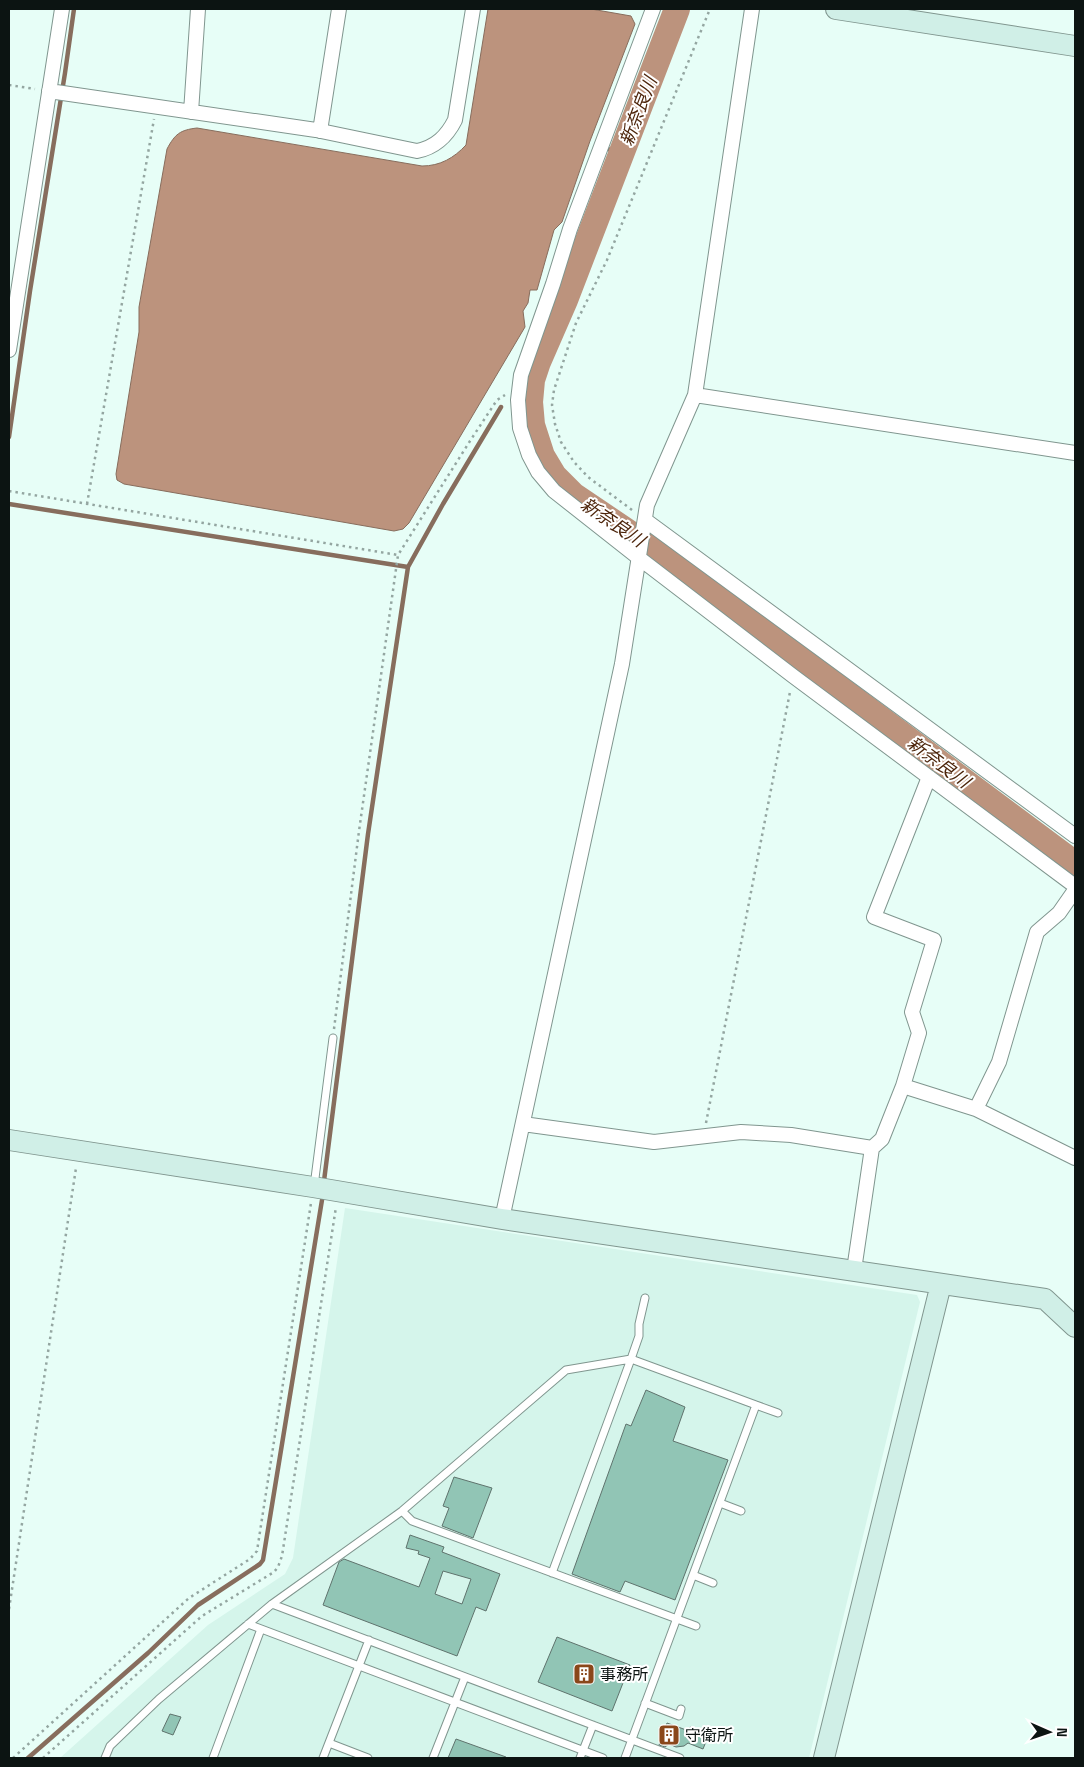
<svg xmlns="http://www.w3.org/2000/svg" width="1084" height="1767" font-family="'Space Grotesk','Noto Sans JP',sans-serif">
<rect width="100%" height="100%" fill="#e7fef7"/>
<path fill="#d5f5eb" d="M 345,1208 L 917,1295 L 920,1302 L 809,1758 L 60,1758 L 208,1625 L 285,1574 L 293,1558 Z"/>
<path fill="#bc937d" stroke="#876d5d" d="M 488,9 L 591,9 L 631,16 L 635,24 L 590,141 L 562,222 L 554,230 L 537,290 L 530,290 L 528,303 L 523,311 L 525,327 L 409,523 L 403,529 L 394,531 L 124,484 L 117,480 L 116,474 L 139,332 L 139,307 L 167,149 C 175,134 180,130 197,128 L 422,166 C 440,166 454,158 466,145 Z"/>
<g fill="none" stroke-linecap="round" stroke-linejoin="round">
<path stroke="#876d5d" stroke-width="4.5" d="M 608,149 L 621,154
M 9,437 L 30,291 L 65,73 L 74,9
M 9,504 L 408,567
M 324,1181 L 368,834 L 408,567 L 443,504 L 501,407
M 28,1758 L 148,1653 L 198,1605 L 260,1564 L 263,1560 L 322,1200"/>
<path stroke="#bc937d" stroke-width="26" d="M 677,9 L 565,300 L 538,362 L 532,380 L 530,402 L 532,425 L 542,456 L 554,476 L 573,495 L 650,547 L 1075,864"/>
</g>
<path fill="#91c5b5" stroke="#5f736d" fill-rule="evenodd" d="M 646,1390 L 685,1407 L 673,1441 L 728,1460 L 675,1600 L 625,1581 L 620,1592 L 572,1574 L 626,1424 L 631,1426 Z
M 454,1477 L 492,1488 L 473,1538 L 442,1526 L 449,1508 L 443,1506 Z
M 410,1535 L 444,1547 L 442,1552 L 500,1574 L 486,1611 L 476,1607 L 457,1656 L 323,1605 L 339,1562 L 344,1559 L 419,1587 L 430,1558 L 418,1554 L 419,1551 L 406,1548 ZM 443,1571 L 471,1579 L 462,1604 L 435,1594 Z
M 557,1637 L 630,1665 L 612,1711 L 538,1682 Z
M 170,1714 L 181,1717 L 173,1735 L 162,1731 Z
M 667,1723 L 689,1731 L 690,1727 L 709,1734 L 703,1749 L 688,1743 L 684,1746 L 676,1747 L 669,1744 L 665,1747 L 659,1745 Z
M 456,1739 L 506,1757 L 506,1758 L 448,1758 Z"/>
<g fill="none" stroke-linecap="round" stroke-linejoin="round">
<g stroke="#80968f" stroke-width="9">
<path id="lane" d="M 314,1186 L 333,1038
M 756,1405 L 778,1413
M 720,1503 L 741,1511
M 402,1511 L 412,1521 L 696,1626
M 552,1573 L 631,1359 L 756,1405 L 625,1758
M 693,1575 L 713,1583
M 272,1604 L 680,1758
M 248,1624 L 603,1758
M 645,1703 L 679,1716 L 681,1709
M 329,1743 L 368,1758
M 105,1758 L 110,1746 L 159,1699 L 272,1604 L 402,1511 L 566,1370 L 631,1359 L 639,1336 L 639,1324 L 645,1298
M 213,1758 L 261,1629
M 323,1758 L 369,1640
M 433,1758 L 465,1677
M 580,1758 L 593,1725"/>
</g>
<g stroke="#80968f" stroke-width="16">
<path id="street" d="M 653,9 L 570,229 L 553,284 L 521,375 L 518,400 L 520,428 L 529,455 L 538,472 L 554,491 L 639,558 L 793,676 L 1075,886
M 49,91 L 316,130 L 417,151 C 436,147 447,136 455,120 L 473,9
M 191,112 L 198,9
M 320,131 L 339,9
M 9,350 L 62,9
M 695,395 L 1075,453
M 645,520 L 1075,836
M 903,1086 L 919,1033 L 912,1012 L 934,940 L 874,917 L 929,777
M 976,1109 L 999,1062 L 1037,932 L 1059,913 L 1075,890
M 523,1124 L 654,1142 L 741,1132 L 791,1135 L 872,1148
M 502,1219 L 622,664 L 647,505 L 695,395 L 752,9
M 854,1270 L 872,1148 L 882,1139 L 903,1086 L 976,1109 L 1075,1158"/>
</g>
<g stroke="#80968f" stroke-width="22">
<path id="secondary" d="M 836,9 L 1075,46
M 9,1140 L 313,1187 L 502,1219 L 1045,1299 L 1075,1327
M 824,1758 L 941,1284"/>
</g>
<path stroke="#94a6a1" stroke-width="2.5" stroke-dasharray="2.5 4" stroke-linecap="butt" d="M 9,85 L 35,89
M 9,491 L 398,555
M 87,504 L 154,119
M 632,510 L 588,477 L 574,462 L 561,442 L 555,424 L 552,405 L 554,390 L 576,323 L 607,260 L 710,9
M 334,1029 L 359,831 L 398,555 L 470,441 L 497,400 L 505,395
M 706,1123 L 790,692
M 9,1609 L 76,1168
M 13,1758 L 189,1598 L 250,1559 L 257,1551 L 311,1203
M 43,1758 L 202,1616 L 274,1572 L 278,1567 L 282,1556 L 336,1207"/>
<use href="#lane" stroke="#fff" stroke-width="7"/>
<use href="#street" stroke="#fff" stroke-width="14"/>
<use href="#secondary" stroke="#d0efe7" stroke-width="20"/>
</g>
<defs>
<g id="building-square" transform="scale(1.125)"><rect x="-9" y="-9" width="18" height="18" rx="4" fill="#8a471a" stroke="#fff"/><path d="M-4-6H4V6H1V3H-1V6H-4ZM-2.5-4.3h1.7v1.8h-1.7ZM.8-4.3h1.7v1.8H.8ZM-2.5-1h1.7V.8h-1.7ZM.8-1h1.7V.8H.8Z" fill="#fff"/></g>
</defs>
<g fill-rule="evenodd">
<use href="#building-square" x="584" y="1674"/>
<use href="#building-square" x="669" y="1735"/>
</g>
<g text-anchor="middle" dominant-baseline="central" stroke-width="4" stroke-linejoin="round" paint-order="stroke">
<g font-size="16" fill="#0c1412" stroke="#fff" text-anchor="start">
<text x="600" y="1674">事務所</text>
<text x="685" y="1735">守衛所</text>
</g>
<g font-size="18" font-style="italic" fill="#4c240a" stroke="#fff">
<text transform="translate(638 111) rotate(-69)">新奈良川</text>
<text transform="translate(613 522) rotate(34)">新奈良川</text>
<text transform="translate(939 762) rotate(37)">新奈良川</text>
</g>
</g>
<rect width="1084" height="1767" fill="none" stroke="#0c1412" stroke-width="20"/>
<g transform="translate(1049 1732) rotate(92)" stroke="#ffffff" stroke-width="4" paint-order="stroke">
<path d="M0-4L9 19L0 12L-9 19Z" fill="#0c1412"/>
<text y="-8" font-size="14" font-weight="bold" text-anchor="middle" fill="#0c1412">N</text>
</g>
</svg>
